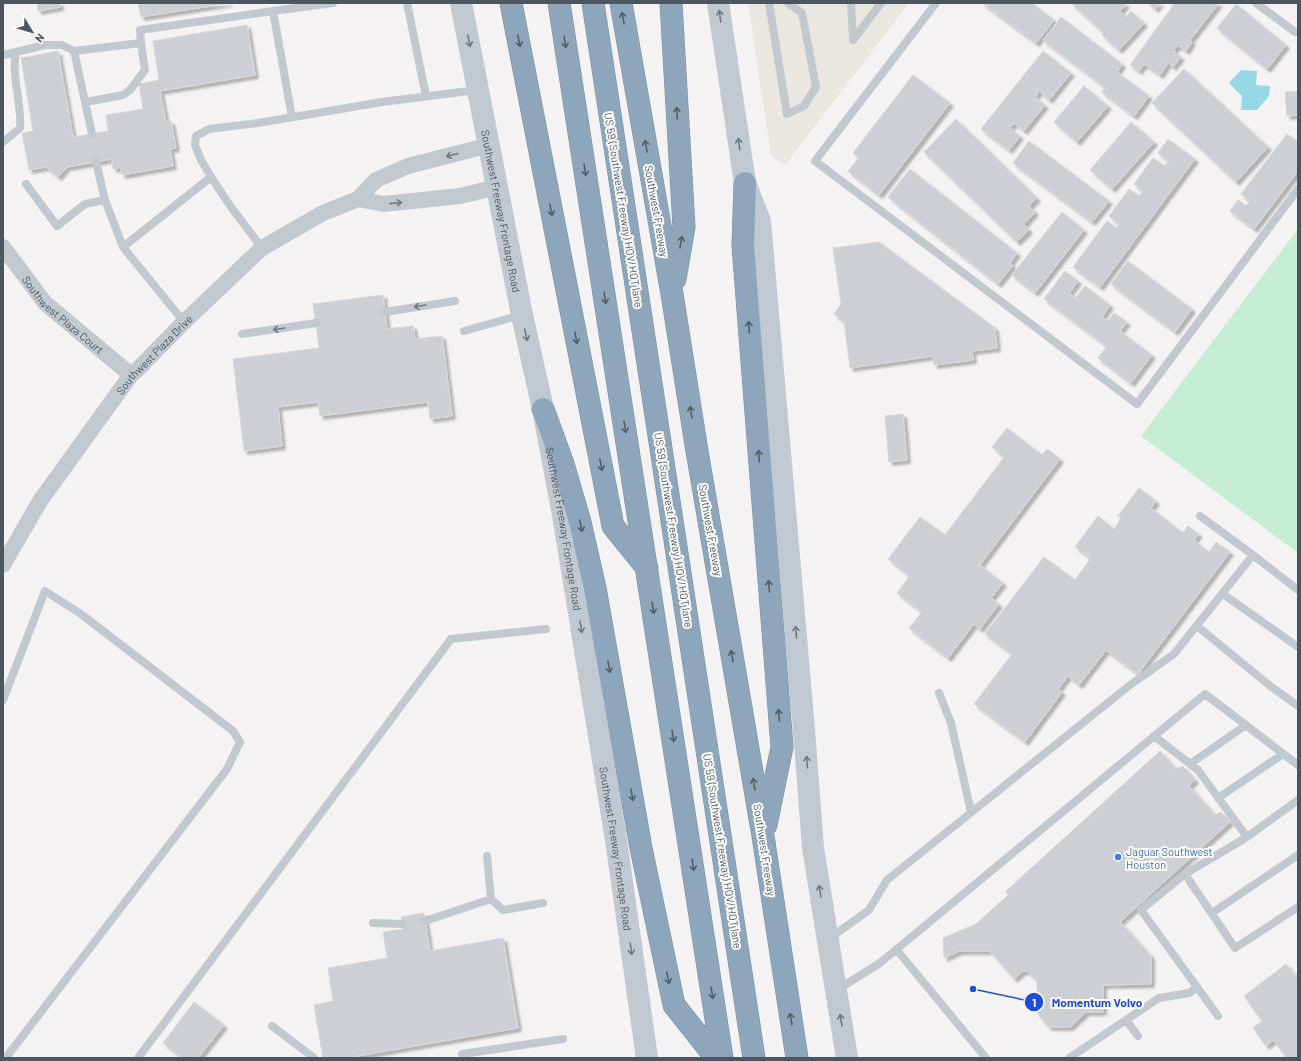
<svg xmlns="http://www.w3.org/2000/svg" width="1301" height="1061" font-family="Barlow,sans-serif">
<defs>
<filter id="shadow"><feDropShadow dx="3.5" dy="3.5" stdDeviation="1" flood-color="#0004"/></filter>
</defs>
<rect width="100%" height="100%" fill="#f4f2f2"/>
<path fill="#eae7e0" d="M 748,3 L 909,3 L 785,165 L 771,155 Z"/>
<path fill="#c5edd3" d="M 1298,229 L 1298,553 L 1141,436 Z"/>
<path fill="#96d8e6" d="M 1241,70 L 1257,71 L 1256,85 L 1270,86 L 1269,96 L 1257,110 L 1241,110 L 1242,96 L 1229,83 Z"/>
<path fill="#cccfd4" stroke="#d7d8dd" filter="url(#shadow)" d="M 37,3 L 60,3 L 60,7 L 38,11 Z
M 138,3 L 229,3 L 141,17 Z
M 982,3 L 1032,3 L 1054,20 L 1036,43 Z
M 1071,3 L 1124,3 L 1126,4 L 1120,11 L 1126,17 L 1131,11 L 1144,23 L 1119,50 L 1102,35 L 1104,33 Z
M 1148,3 L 1160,3 L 1155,9 Z
M 1175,3 L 1219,3 L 1190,40 L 1192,42 L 1186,51 L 1178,45 L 1173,51 L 1181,57 L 1173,67 L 1168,63 L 1160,75 L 1144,64 L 1139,71 L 1130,65 Z
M 1236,4 L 1286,45 L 1267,69 L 1217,28 Z
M 1061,17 L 1122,64 L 1117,72 L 1149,96 L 1134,116 L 1102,92 L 1105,87 L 1043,40 Z
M 247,25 L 255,75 L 160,91 L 166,122 L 171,121 L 176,148 L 170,149 L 173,166 L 122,175 L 121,167 L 113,169 L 112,159 L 67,167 L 58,177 L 46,167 L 29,170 L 22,133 L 33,131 L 21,58 L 58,51 L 73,137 L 108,131 L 106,115 L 143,109 L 139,84 L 159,80 L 153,41 Z
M 1043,51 L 1071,73 L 1049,100 L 1039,91 L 1035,97 L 1045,105 L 1024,131 L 1014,123 L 1010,128 L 1020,136 L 1009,150 L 981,129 Z
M 1184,69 L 1268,147 L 1236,182 L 1152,103 Z
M 913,75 L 950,103 L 879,195 L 848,171 L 859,158 L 853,153 Z
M 1084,86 L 1108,106 L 1077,142 L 1054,122 Z
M 1298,91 L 1298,115 L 1287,116 L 1285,92 Z
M 956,119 L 1037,198 L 1029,206 L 1035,212 L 1024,224 L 1029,230 L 1017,242 L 924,152 Z
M 1131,122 L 1154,142 L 1112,189 L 1090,170 Z
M 1287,134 L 1298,142 L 1298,171 L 1254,229 L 1230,211 L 1238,200 L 1246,206 L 1250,201 L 1241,194 Z
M 1168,139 L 1195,159 L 1100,287 L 1073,267 L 1107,221 L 1116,228 L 1120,224 L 1109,216 L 1129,189 L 1139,196 L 1143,191 L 1134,184 L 1153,158 L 1165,166 L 1169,161 L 1158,153 Z
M 1029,141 L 1109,201 L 1092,222 L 1013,163 Z
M 910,169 L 1017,253 L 1010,263 L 1013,265 L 998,284 L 888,197 Z
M 1062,212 L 1084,230 L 1035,293 L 1012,275 Z
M 879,242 L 995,328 L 997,348 L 972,351 L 973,360 L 934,365 L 933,356 L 850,368 L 844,322 L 834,314 L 841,304 L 833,248 Z
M 1128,261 L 1192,309 L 1175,332 L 1111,284 Z
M 1065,271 L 1078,281 L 1069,293 L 1075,298 L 1085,286 L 1110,305 L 1102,317 L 1108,321 L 1114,313 L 1127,322 L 1120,331 L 1152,355 L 1131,383 L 1098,358 L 1107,346 L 1044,299 Z
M 383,295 L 387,329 L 413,326 L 415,339 L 442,336 L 452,416 L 430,419 L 428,402 L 320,416 L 318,402 L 278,407 L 282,446 L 244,451 L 233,359 L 319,348 L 313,304 Z
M 903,414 L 907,460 L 889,462 L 885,416 Z
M 1007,428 L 1042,455 L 1047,449 L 1060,459 L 980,565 L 1003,583 L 991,598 L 999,604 L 980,629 L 974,624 L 948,658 L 909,628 L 922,612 L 897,593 L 910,576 L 888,559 L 920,517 L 945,535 L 1004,457 L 992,447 Z
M 1139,488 L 1156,501 L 1151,508 L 1183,533 L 1188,526 L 1199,534 L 1194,540 L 1209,552 L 1216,542 L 1230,552 L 1138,674 L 1106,650 L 1079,685 L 1068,676 L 1058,689 L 1062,692 L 1025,742 L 974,704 L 1012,654 L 985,634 L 1044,557 L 1075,580 L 1091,558 L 1075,547 L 1098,516 L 1114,529 L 1121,518 L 1118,516 Z
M 1160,751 L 1176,769 L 1183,766 L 1195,780 L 1189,786 L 1215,815 L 1221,812 L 1230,822 L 1120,922 L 1151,956 L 1151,984 L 1103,985 L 1103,1012 L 1086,1012 L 1070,1027 L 1049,1027 L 1039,1016 L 1037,1011 L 1037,981 L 1027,971 L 1023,971 L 1014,979 L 990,951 L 959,951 L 944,958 L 943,938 L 976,924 L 1008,895 L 1006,891 Z
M 424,913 L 430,951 L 503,938 L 518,1028 L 346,1058 L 323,1058 L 314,1005 L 333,1001 L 328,968 L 387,958 L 383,932 L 403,929 L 401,917 Z
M 1286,964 L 1298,980 L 1298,1058 L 1287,1058 L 1273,1040 L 1266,1046 L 1253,1028 L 1262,1021 L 1244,996 Z
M 194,1002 L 224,1025 L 198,1058 L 183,1058 L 163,1043 Z"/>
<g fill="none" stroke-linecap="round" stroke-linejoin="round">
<g stroke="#7991a8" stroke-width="23">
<path id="highway" d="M 511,3 L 613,526 L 647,568
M 559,3 L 722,1058
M 593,3 L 754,1058
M 621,3 L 672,294 L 697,451 L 763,836 L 797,1058
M 671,3 L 684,227 L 675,279
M 745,183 L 743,246 L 782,747 L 766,825
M 543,409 L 563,464 L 580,522 L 595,588 L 641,848 L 674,1005 L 716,1058"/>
</g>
<path stroke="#c1c9cf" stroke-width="8" d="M 407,3 L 426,96
M 769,3 L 787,114 L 804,106 L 816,87 L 802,13 L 788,3
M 851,3 L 853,40
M 936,3 L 815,161 L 1137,404 L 1298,189
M 1256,3 L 1295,32
M 853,40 L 881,3
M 74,51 L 92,134
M 3,55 L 16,52
M 86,102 L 123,95 L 130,90 L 145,70 L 141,43
M 292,117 L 273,11 L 333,3
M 3,142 L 20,128 C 22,103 11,77 16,52 L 45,45 L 62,45 L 74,51 L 141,43 L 140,30 L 273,11
M 26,184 L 57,226 L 85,204 L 105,200 L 96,162
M 105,200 L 123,247
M 262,248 L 231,207 L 211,177 L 201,160 L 195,145 L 196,136 L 209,129 L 258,123 L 382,102 L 477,90
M 385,312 L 455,301
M 184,322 L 123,247 L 211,177
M 464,331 L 521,315
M 242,334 L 316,323
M 1253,555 L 1298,590
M 1223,594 L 1298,647
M 1197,626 L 1269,685 L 1298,706
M 939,693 L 951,723 L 971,812
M 3,700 L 45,591 L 81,614 L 233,731 L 240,742 L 227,769 L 8,1055
M 1154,736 L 1198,770 L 1247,837 L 1185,874
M 1190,764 L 1246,725
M 1218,798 L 1283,754
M 1247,837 L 1298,800
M 487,856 L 491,899
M 1212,913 L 1298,855
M 425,921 L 491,899 L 503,910 L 543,903
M 373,923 L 402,924
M 830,938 L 869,910 L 887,880 L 1130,685 L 1174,654 L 1253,555 L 1200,516
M 896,949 L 986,1058
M 1197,987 L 1141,910 L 1185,874 L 1235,948 L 1298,907
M 837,990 L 880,963 L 1205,694 L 1298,765
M 1126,1020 L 1138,1036
M 272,1026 L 314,1058
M 462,1054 L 563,1039
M 138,1058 L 451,639 L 546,629
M 1069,1058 L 1159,998 L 1189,993 L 1197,987 L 1218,1016"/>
<g stroke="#c1c9cf" stroke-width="16">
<path d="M 358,199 L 384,204 L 460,196 L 497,187"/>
<path id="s1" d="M 3,247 L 45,303 L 131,375"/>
<path id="s2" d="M 3,565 L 40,501 L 131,375 L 137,370 L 184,322 L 262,248 L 323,213 L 358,199 L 376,180 L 408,166 L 490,145"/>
</g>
<g stroke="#c0c9d2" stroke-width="22">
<path id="s3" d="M 461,3 L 522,315 L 543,409 L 563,515 L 616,840 L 647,1058"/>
<path d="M 718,3 L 745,183 L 760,221 L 804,730 L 813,848 L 847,1058"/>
</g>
<use href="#highway" stroke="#8ea6bc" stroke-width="22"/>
</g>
<defs><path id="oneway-shaft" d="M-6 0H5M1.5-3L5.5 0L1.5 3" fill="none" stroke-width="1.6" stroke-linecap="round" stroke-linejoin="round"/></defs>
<g stroke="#6e7881">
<use href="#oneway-shaft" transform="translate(720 16) rotate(-98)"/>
<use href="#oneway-shaft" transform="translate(469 41) rotate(78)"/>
<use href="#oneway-shaft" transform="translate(739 144) rotate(-98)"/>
<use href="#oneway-shaft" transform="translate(526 335) rotate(77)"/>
<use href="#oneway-shaft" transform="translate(581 627) rotate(81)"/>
<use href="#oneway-shaft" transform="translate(796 632) rotate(-95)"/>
<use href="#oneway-shaft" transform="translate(807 762) rotate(-94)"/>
<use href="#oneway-shaft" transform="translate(820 891) rotate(-99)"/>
<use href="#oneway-shaft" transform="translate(631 949) rotate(82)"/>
<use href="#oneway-shaft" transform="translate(841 1020) rotate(-99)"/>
</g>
<g stroke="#525e67">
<use href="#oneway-shaft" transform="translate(623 18) rotate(-100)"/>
<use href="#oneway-shaft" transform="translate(519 41) rotate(79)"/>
<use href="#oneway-shaft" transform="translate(565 42) rotate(81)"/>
<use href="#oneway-shaft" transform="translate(677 113) rotate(-93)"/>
<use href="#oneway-shaft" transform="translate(646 146) rotate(-100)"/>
<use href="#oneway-shaft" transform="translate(585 170) rotate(81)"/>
<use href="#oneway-shaft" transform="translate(551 210) rotate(79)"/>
<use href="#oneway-shaft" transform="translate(681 242) rotate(-80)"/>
<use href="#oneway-shaft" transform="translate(605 298) rotate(81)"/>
<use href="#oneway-shaft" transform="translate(749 327) rotate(-94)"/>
<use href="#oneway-shaft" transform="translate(576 338) rotate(79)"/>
<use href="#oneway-shaft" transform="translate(691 412) rotate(-99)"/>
<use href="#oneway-shaft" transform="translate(625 427) rotate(81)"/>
<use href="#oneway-shaft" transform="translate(759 456) rotate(-94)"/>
<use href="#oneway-shaft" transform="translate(601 465) rotate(79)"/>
<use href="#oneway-shaft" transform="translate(581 526) rotate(77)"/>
<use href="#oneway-shaft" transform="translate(769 586) rotate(-94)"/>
<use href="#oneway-shaft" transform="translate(653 608) rotate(81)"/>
<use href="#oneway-shaft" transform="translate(732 656) rotate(-100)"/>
<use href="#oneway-shaft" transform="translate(609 667) rotate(80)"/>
<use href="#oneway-shaft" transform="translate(779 715) rotate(-94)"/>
<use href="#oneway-shaft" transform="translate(673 736) rotate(81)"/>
<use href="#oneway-shaft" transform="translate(754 784) rotate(-100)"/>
<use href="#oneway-shaft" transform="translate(632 795) rotate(80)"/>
<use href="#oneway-shaft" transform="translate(693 865) rotate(81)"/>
<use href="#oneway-shaft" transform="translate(668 978) rotate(78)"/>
<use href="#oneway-shaft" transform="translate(712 993) rotate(81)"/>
<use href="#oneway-shaft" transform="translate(791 1019) rotate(-99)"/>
</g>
<g stroke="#6e7880">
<use href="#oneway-shaft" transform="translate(452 155) rotate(165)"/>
<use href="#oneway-shaft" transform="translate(396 203) rotate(-6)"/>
<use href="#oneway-shaft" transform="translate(420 306) rotate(171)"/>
<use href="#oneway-shaft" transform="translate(279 329) rotate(171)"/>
</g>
<circle fill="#3f7fe0" stroke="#fff" stroke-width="1.5" cx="1118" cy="857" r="4"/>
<g text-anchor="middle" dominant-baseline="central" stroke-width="4" stroke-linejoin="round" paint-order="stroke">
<g font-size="11" fill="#4b565e" stroke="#fff">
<text transform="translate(624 210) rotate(81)">US 59 (Southwest Freeway) HOV/HOT lane</text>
<text stroke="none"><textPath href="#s3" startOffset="212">Southwest Freeway Frontage Road</textPath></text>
<text transform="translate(657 211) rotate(80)">Southwest Freeway</text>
<text stroke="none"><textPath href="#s1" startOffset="91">Southwest Plaza Court</textPath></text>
<text stroke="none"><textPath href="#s2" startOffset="260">Southwest Plaza Drive</textPath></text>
<text stroke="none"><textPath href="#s3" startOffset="536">Southwest Freeway Frontage Road</textPath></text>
<text transform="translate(674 530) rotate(81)">US 59 (Southwest Freeway) HOV/HOT lane</text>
<text transform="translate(711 530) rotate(80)">Southwest Freeway</text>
<text stroke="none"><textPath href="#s3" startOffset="860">Southwest Freeway Frontage Road</textPath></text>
<text transform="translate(765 850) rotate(81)">Southwest Freeway</text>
<text transform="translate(723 851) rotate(81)">US 59 (Southwest Freeway) HOV/HOT lane</text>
</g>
<g font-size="11" fill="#366cbe" stroke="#fff" text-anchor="start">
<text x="1126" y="851">Jaguar Southwest<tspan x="1126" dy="13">Houston</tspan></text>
</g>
</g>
<path fill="none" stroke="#1d4ed8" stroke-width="1.5" d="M973 989L1034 1002"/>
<g fill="#1d4ed8" stroke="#fff" stroke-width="1.5">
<circle cx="973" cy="989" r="4"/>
<circle cx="1034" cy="1002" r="10"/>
</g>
<g font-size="12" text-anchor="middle" font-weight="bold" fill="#fff">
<text x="1034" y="1007">1</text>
</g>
<g font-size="12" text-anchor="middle" font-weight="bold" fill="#1d4ed8" stroke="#fff" stroke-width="4" stroke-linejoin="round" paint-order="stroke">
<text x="1097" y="1007">Momentum Volvo</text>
</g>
<rect width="1301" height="1061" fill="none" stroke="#4b565e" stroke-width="8"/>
<g transform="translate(32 32) rotate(128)" stroke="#ffffff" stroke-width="3" paint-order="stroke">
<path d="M0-3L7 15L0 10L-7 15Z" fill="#4b565e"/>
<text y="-6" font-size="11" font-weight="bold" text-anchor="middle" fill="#4b565e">N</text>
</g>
</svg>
